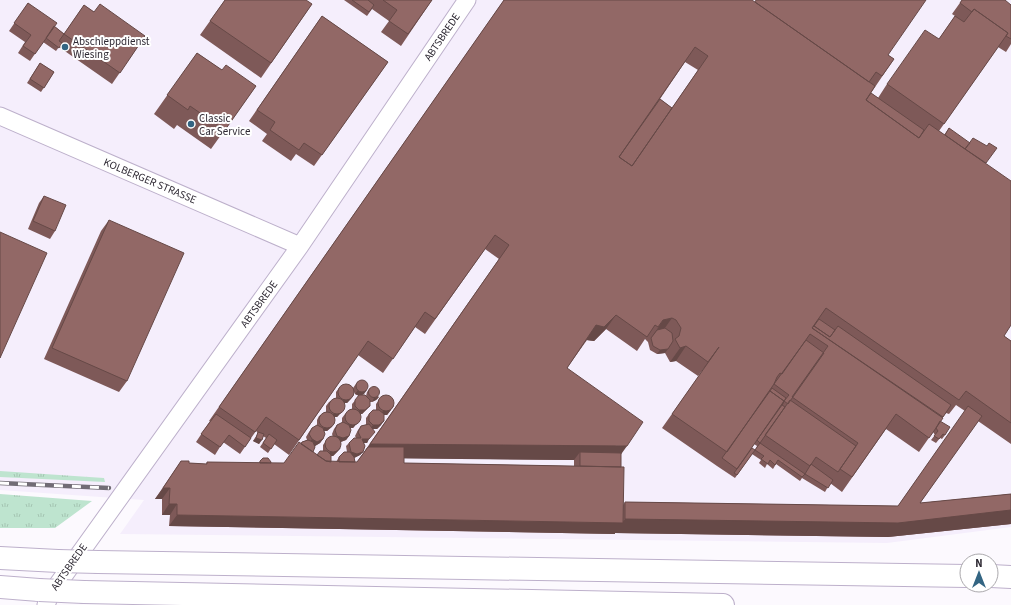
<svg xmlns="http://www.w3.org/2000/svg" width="1011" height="605" font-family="'Source Sans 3',sans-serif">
<defs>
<pattern id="grass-tufts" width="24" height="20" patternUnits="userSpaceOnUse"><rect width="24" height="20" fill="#bee4cf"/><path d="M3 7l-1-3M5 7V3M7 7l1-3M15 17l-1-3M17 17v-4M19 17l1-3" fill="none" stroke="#a4c4b2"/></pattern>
</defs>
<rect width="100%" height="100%" fill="#fcf9fe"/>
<path fill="#f5eefc" d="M 0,0 L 1011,0 L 1011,527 L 887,543 L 120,534 L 144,500 L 0,490 Z"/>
<path fill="url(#grass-tufts)" d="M 0,471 L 104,478 L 105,482 L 0,477 Z
M 0,494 L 92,501 L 55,528 L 0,528 Z"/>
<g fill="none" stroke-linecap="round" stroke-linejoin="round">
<g stroke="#bdb0cb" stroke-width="19">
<path id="street" d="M 0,116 L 300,246
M 46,605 L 50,595 L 300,246 L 467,0"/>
</g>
<g stroke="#bdb0cb" stroke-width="24">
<path id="highway" d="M 0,558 L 58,561
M 98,562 L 967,576
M 991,576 L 1011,577
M 0,587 L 39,590
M 84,592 L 723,605"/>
</g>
<use href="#street" stroke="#fff" stroke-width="17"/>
<use href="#highway" stroke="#fff" stroke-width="22"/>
<g stroke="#716c75" stroke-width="4.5">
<path id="rail" d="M 0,483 L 109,488"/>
</g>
<use href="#rail" stroke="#fff" stroke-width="3" stroke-dasharray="9" stroke-linecap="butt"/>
<g stroke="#bdb0cb" stroke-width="24" stroke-linecap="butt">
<path id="highway-bridge" d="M 58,561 L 98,562
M 39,590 L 84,592"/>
</g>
<use href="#highway-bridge" stroke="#fff" stroke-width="22"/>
</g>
<path fill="#7e5958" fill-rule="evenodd" d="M 225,0 L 312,4 L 261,78 L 200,35 Z
M 344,0 L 432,0 L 401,46 L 381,32 L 389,21 L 372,9 L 367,16 Z
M 504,0 L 755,2 L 888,55 L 894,59 L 871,93 L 878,98 L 887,84 L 939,39 L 955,16 L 952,14 L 962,0 L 1011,5 L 1011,44 L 1006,52 L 998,47 L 939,131 L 944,135 L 949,128 L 986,164 L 1004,336 L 1011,341 L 1011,444 L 978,421 L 920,503 L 1011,494 L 1011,524 L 888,537 L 615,533 L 615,534 L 169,526 L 170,515 L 162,515 L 162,499 L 155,499 L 181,461 L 189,463 L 206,464 L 207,462 L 259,463 L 260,461 L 271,463 L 284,463 L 302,442 L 307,440 L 306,437 L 309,432 L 312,428 L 317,426 L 317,420 L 319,416 L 326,412 L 326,406 L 329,402 L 336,398 L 336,392 L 339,388 L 353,388 L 358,381 L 364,394 L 362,395 L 366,396 L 367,392 L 370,388 L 379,397 L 376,400 L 372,402 L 370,402 L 367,409 L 362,414 L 360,414 L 357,423 L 353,428 L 350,428 L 349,436 L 346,440 L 341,442 L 338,451 L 333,456 L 331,456 L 331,462 L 336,462 L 339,457 L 347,452 L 346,446 L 349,443 L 356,438 L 355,436 L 358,430 L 361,426 L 366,425 L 366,418 L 369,414 L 376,410 L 376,404 L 379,400 L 391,410 L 387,415 L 384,415 L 381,425 L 377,429 L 373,429 L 367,443 L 364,443 L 363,452 L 360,455 L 354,458 L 355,462 L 357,462 L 499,259 L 485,249 L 425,334 L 415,327 L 383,373 L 358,355 L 289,455 L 274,444 L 268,453 L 260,447 L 266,438 L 263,436 L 259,444 L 253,441 L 258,433 L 256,431 L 240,454 L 223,442 L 215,455 L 196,442 L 210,421 L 209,421 ZM 685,62 L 698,70 L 672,108 L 660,99 ZM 606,329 L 637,351 L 645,339 L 648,342 L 650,350 L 657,354 L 665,353 L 670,362 L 676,361 L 698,376 L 708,363 L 662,428 L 717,466 L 717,465 L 717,466 L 735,478 L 752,454 L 761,460 L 759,463 L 765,468 L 767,464 L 773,469 L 776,464 L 800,481 L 802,478 L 825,492 L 830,483 L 842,492 L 886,429 L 919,452 L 933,432 L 935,435 L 931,440 L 936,443 L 940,438 L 942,439 L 945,435 L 940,421 L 946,413 L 949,414 L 956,405 L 965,411 L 898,506 L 625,502 L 623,505 L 621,467 L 621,454 L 567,368 L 587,340 L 594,341 ZM 354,392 L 355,394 L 359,396 L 352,404 L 352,409 L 345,414 L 342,418 L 342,423 L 337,425 L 334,429 L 332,434 L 333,437 L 326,441 L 323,445 L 323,451 L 317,455 L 313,452 L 315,446 L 320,443 L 323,439 L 324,431 L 327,431 L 332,427 L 335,417 L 337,417 L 341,413 L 344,403 L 347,403 L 351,399 ZM 754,444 L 757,446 L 755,450 L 737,468 ZM 404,458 L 574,460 L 574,466 L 404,463 Z
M 28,3 L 54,26 L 64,34 L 84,5 L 94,12 L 145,36 L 112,84 L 59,47 L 56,51 L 43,42 L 30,61 L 18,53 L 25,42 L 9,31 Z
M 322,16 L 388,62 L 314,166 L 296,154 L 291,161 L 262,141 L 267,134 L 249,121 Z
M 197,53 L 222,70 L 256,86 L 211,149 L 177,125 L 174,129 L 154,114 Z
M 40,63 L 54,72 L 41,92 L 27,83 Z
M 44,196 L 55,231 L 50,239 L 28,229 L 39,203 Z
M 109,220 L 127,381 L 119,392 L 44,359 L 101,231 Z"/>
<path fill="#664947" d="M 616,315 L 606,329 L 594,341 L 586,340 L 596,325 Z
M 672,318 L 662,332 L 654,334 L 663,320 Z
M 686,346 L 676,361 L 670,362 L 680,348 Z
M 719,347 L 710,361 L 698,376 L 708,362 Z
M 668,349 L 665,353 L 657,354 L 660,350 Z
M 358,390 L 367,390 L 364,394 L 360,396 L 355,394 Z
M 354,395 L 347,403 L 341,403 L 343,399 Z
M 379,397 L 376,400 L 372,402 L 374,398 Z
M 370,406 L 362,414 L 356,414 L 359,410 Z
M 394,406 L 387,415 L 380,415 L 383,411 Z
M 344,409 L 337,417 L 331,417 L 334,413 Z
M 360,420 L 353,428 L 347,428 L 349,424 Z
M 384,421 L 381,425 L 377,429 L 370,429 L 373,425 Z
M 335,423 L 327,431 L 321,431 L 324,427 Z
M 337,436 L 349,436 L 346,440 L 340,442 L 334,440 Z
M 256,438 L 262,440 L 259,444 L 253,441 Z
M 312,439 L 323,439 L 320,443 L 315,446 L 309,443 Z
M 362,439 L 369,439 L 367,443 L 360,443 Z
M 370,444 L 627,446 L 617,460 L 580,452 L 574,460 L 360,458 Z
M 341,448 L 333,456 L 327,456 L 330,452 Z
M 351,452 L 363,452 L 360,455 L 354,458 L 348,455 Z
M 163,488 L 170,488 L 162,499 L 155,499 Z
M 169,504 L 177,504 L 170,515 L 162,515 Z
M 1011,510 L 1011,524 L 888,537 L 615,533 L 615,534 L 169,526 L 177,515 L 622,523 L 625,519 Z"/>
<path fill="#926866" stroke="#664947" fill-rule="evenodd" d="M 225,0 L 306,0 L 312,4 L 271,63 L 210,21 Z
M 352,0 L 368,0 L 374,5 L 369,12 Z
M 383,0 L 432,0 L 408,34 L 389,21 L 397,10 Z
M 504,0 L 752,0 L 875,86 L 866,100 L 919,138 L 929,124 L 1011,181 L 1011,325 L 1004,336 L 1011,341 L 1011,423 L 966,391 L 959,400 L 826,308 L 812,328 L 943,418 L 929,438 L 896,414 L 852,477 L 840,469 L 858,443 L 792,397 L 828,346 L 810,334 L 782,374 L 780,373 L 777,377 L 774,384 L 727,452 L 672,414 L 719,347 L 708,362 L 686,346 L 680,348 L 675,339 L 679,336 L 681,328 L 676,320 L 672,318 L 663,320 L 658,327 L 655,325 L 647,337 L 616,315 L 604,327 L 596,325 L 567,368 L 643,422 L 627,446 L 370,444 L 509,245 L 495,235 L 435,319 L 425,312 L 393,359 L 368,341 L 299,440 L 266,417 L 255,432 L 219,407 ZM 695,47 L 708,56 L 632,166 L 619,157 Z
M 756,0 L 926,0 L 888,55 L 894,59 L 882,76 L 876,72 L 869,82 L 755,2 Z
M 962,0 L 1005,0 L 1011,5 L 1011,39 L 1006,36 L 1008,33 L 974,9 L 972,12 L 960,3 Z
M 28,3 L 57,23 L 35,54 L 23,46 L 31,35 L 14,23 Z
M 100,4 L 145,36 L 120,73 L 64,34 L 84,5 L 94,12 Z
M 974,9 L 1008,33 L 944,124 L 887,84 L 925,30 L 939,39 L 955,16 L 964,22 Z
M 322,16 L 388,62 L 322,155 L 304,143 L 299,150 L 270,130 L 275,122 L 257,110 Z
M 54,26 L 64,34 L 59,41 L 62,43 L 59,48 L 46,38 Z
M 197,53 L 222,70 L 226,65 L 256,86 L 225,130 L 190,106 L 188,110 L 167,95 Z
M 40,63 L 54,72 L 44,88 L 30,79 Z
M 871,93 L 924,130 L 919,138 L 866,100 Z
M 660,99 L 672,108 L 632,166 L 619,157 Z
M 949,128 L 970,143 L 965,149 L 945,135 Z
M 973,138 L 987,146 L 989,143 L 997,148 L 986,163 L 965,149 Z
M 44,196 L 66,205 L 55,231 L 33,221 Z
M 109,220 L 184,253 L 127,381 L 52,348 Z
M 0,232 L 47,253 L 0,358 Z
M 819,319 L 835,330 L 830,337 L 814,326 Z
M 814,326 L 830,337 L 838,326 L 951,405 L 943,417 L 812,328 Z
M 665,328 L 672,333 L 673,341 L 668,349 L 660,350 L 653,346 L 651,338 L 657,330 Z
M 806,340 L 824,353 L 788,404 L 784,401 L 789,395 L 774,384 Z
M356 386a6 6 0 1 1 12 0a6 6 0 1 1-12 0Z
M338 392a8 8 0 1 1 16 0a8 8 0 1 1-16 0Z
M368.5 392a5.5 5.5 0 1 1 11 0a5.5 5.5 0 1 1-11 0Z
M 772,388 L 786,398 L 782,405 L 784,401 L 770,391 Z
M 770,391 L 784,401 L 737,469 L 722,458 Z
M 359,395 L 365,395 L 370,400 L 370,406 L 365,410 L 359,410 L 355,406 L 355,400 Z
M378 403a8 8 0 1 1 16 0a8 8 0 1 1-16 0Z
M329 406a8 8 0 1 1 16 0a8 8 0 1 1-16 0Z
M 790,400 L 856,446 L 838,472 L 816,457 L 810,466 L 765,435 Z
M 782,405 L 785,407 L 760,443 L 757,440 Z
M 968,406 L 982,416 L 920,503 L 1011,494 L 1011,510 L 898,523 L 625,519 L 625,502 L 898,506 Z
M345 417a8 8 0 1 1 16 0a8 8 0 1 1-16 0Z
M 373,410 L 379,410 L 384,414 L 384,421 L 379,425 L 373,425 L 369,421 L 369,414 Z
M319 420a8 8 0 1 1 16 0a8 8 0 1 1-16 0Z
M 216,414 L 251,438 L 245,447 L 229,435 L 220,447 L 201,434 Z
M 940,421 L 950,427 L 945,435 L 943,434 L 939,439 L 934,436 L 938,431 L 936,428 Z
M 343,422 L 349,425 L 351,430 L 349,436 L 343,438 L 337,436 L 335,430 L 337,425 Z
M 369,424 L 375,432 L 369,439 L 362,439 L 365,446 L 363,452 L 357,454 L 351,452 L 349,443 L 354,438 L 361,438 L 358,432 L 361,426 Z
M 317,425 L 323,428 L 325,434 L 323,439 L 317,442 L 312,439 L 309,434 L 312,428 Z
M 258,432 L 264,434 L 262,440 L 256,438 Z
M 269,434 L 277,440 L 271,449 L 263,443 Z
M325 444a8 8 0 1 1 16 0a8 8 0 1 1-16 0Z
M 308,440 L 313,442 L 315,447 L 313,452 L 301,444 L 302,442 Z
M 299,442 L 326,461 L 357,462 L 368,447 L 404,447 L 404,463 L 624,467 L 623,523 L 177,515 L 177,504 L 169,504 L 170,488 L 163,488 L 181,461 L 189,461 L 189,463 L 207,464 L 207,462 L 284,463 Z
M 760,443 L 805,474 L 802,477 L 778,460 L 775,465 L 770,460 L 768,464 L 761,459 L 764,456 L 755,450 Z
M 752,448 L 755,450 L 737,475 L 734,473 Z
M 320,451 L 327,451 L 331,455 L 331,462 L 326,461 L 317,455 Z
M 344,452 L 350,452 L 354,457 L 355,462 L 339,462 L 339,457 Z
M 580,452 L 621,453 L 621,467 L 580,466 Z
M 263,458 L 268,458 L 271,462 L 271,463 L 260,463 L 260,461 Z
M 811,464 L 833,480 L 828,488 L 805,474 Z"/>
<g fill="#336583" stroke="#fff" stroke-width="1.5">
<circle cx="65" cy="47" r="4"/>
<circle cx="191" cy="124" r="4"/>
</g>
<g text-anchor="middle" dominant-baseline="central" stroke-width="4" stroke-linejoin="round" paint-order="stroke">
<g font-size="11" fill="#2e2933" stroke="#fff">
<text transform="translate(442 37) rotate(-56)">ABTSBREDE</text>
<text transform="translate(150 181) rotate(23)">KOLBERGER STRASSE</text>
<text transform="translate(259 304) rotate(-54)">ABTSBREDE</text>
<text transform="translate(69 567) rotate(-55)">ABTSBREDE</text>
</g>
<g font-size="11" fill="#2e2933" stroke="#fff" text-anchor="start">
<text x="73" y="41">Abschleppdienst<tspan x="73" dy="13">Wiesing</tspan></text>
<text x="199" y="118">Classic<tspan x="199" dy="13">Car Service</tspan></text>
</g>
</g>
<g transform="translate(979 573)"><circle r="19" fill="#ffffff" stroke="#aba9ad"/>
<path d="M0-3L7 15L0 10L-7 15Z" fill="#336583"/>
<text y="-6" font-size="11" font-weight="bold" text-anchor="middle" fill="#2e2933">N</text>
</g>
</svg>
